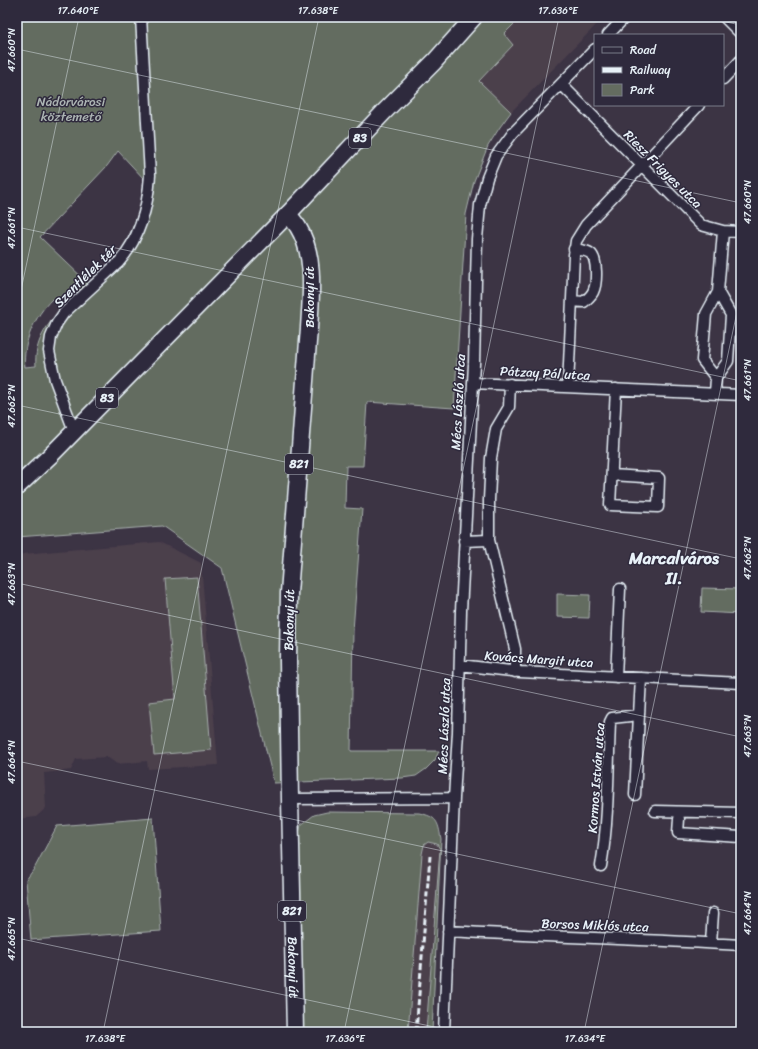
<svg xmlns="http://www.w3.org/2000/svg" width="758" height="1049" font-family="Sriracha,sans-serif">
<rect width="100%" height="100%" fill="#3c3444"/>
<filter id="ink" filterUnits="userSpaceOnUse"><feTurbulence type="fractalNoise" baseFrequency=".025" numOctaves="2"/><feDisplacementMap in="SourceGraphic" scale="8" xChannelSelector="R" yChannelSelector="G"/><feConvolveMatrix kernelMatrix="1 2 1 2 8 2 1 2 1" color-interpolation-filters="sRGB"/></filter>
<g filter="url(#ink)">
<path fill="#4c3f4c" d="M 521,17 L 604,17 L 511,112 L 479,81 L 513,45 L 504,34 Z
M 159,542 L 201,563 L 218,765 L 148,769 L 147,761 L 117,764 L 107,757 L 76,759 L 71,770 L 44,773 L 46,808 L 36,817 L 17,819 L 17,559 L 23,554 Z
M 428,841 L 437,844 L 440,849 L 426,1032 L 408,1032 L 422,854 L 424,845 Z"/>
<path fill="#646c60" stroke="#a6aeac" fill-rule="evenodd" d="M 17,17 L 521,17 L 504,34 L 513,45 L 479,81 L 511,112 L 500,127 L 488,146 L 474,181 L 466,214 L 454,408 L 367,402 L 363,466 L 346,466 L 345,508 L 362,509 L 353,631 L 351,751 L 439,751 L 435,760 L 426,769 L 416,776 L 402,778 L 274,783 L 222,568 L 162,526 L 17,537 ZM 118,151 L 145,180 L 141,206 L 126,244 L 117,258 L 90,285 L 40,237 L 107,166 ZM 52,299 L 62,309 C 46,325 34,343 36,366 L 25,367 C 22,343 35,316 52,299 Z
M 197,577 L 211,750 L 154,755 L 149,702 L 175,699 L 165,579 Z
M 702,588 L 741,589 L 741,614 L 701,612 Z
M 557,594 L 590,595 L 589,618 L 557,617 Z
M 327,812 L 419,813 C 437,817 438,821 441,839 L 432,1032 L 426,1032 L 440,849 L 437,844 L 428,842 L 424,845 L 422,854 L 408,1032 L 303,1032 L 298,838 L 301,825 L 314,815 Z
M 153,818 L 161,931 L 31,940 L 26,880 L 34,869 L 57,826 Z"/>
<g fill="none" stroke-linecap="round" stroke-linejoin="round">
<g stroke="#e8f1f8" stroke-width="13">
<path id="minor" d="M 724,17 L 741,34
M 608,35 L 625,17
M 723,79 L 741,60
M 561,84 L 701,225 L 723,231 L 741,232
M 572,301 L 584,302 C 587,299 591,296 593,292 C 597,284 598,258 590,253 C 586,250 579,250 574,249
M 716,378 L 702,360 L 706,314 L 718,292 L 723,231
M 473,383 L 741,395
M 510,384 L 509,407 L 496,429 L 491,458 L 489,500 L 489,540 L 515,649 L 515,672
M 568,386 L 574,255 L 576,241 L 586,225 L 699,105
M 715,393 L 716,378 L 728,361 L 731,315 L 718,292
M 74,431 L 55,380 L 49,351 L 51,337 L 57,323 L 64,313 L 119,262 C 140,238 148,206 150,175 L 141,17
M 612,475 L 659,478 L 658,507 L 610,505 L 616,389
M 464,541 L 489,540
M 460,665 L 520,672 L 741,683
M 616,677 L 620,589
M 635,795 L 639,715
M 290,799 L 454,798
M 655,811 L 741,813
M 679,819 L 678,833 L 741,837
M 601,866 C 609,819 608,769 610,722 L 612,718 L 639,715 L 641,678
M 448,931 C 546,937 643,939 741,945
M 711,943 L 713,913
M 444,1032 L 454,798 L 458,732 L 461,611 L 474,364 L 477,239 L 480,205 L 487,178 L 496,156 L 513,133 L 595,49"/>
</g>
<g stroke="#e8f1f8" stroke-width="19">
<g id="primary">
<path id="s1" d="M 288,214 C 291,218 295,222 298,227 C 316,256 311,295 309,328 L 289,593 L 288,660 L 290,799 L 295,1032"/>
<path d="M 17,487 L 52,454 L 288,214 L 384,112 L 434,62 L 474,17"/>
</g>
</g>
<use href="#minor" stroke="#2f2a3d" stroke-width="10"/>
<use href="#primary" stroke="#2f2a3d" stroke-width="16"/>
<path stroke="#e8f1f8" stroke-width="3" stroke-dasharray="6 3" stroke-linecap="butt" d="M 416,1032 L 430,856"/>
</g>
</g>
<path fill="none" stroke="#e8f1f8" stroke-width="1" stroke-opacity="0.45" d="M 701,17 L 741,25M 17,49 L 741,203M 17,227 L 741,381M 17,309 L 79,17M 17,405 L 741,559M 17,583 L 741,737M 17,761 L 741,914M 17,938 L 458,1032M 103,1032 L 319,17M 344,1032 L 559,17M 584,1032 L 741,293"/>
<g text-anchor="middle" dominant-baseline="central" stroke-width="3" stroke-linejoin="round" paint-order="stroke">
<g fill="#2f2a3d" stroke="#b0b5c0" stroke-width="1">
<rect x="349" y="128" width="22" height="20" rx="3"/>
<rect x="96" y="388" width="22" height="20" rx="3"/>
<rect x="285" y="454" width="28" height="20" rx="3"/>
<rect x="278" y="901" width="28" height="20" rx="3"/>
</g>
<g font-size="12" font-weight="bold" fill="#e8f1f8">
<text x="360" y="138">83</text>
<text x="107" y="398">83</text>
<text x="299" y="464">821</text>
<text x="292" y="911">821</text>
</g>
<g font-size="13" fill="#adb5b4" stroke="#2f2a3d">
<text x="71" y="101">Nádorvárosi<tspan x="71" dy="15">köztemető</tspan></text>
</g>
<g font-size="13" fill="#e8f1f8" stroke="#2f2a3d">
<text transform="translate(663 169) rotate(45)">Riesz Frigyes utca</text>
<text transform="translate(85 276) rotate(-45)">Szentlélek tér</text>
<text transform="translate(309 297) rotate(-90)">Bakonyi út</text>
<text transform="translate(545 373) rotate(3)">Pátzay Pál utca</text>
<text transform="translate(458 402) rotate(-87)">Mécs László utca</text>
<text transform="translate(289 620) rotate(-89)">Bakonyi út</text>
<text transform="translate(539 659) rotate(4)">Kovács Margit utca</text>
<text transform="translate(444 726) rotate(-88)">Mécs László utca</text>
<text transform="translate(596 778) rotate(-86)">Kormos István utca</text>
<text transform="translate(595 925) rotate(2)">Borsos Miklós utca</text>
<text stroke="none"><textPath href="#s1" startOffset="760">Bakonyi út</textPath></text>
</g>
<g font-size="17" font-weight="bold" fill="#e8f1f8" stroke="#2f2a3d">
<text x="674" y="558">Marcalváros<tspan x="674" dy="20">II.</tspan></text>
</g>
</g>
<rect width="758" height="1049" fill="none" stroke="#2f2a3d" stroke-width="44"/>
<rect x="594" y="34" width="130" height="72" fill="#2f2a3d" stroke="#797a88"/>
<rect x="602" y="47" width="20" height="6" fill="#2f2a3d" stroke="#797a88"/>
<text x="630" y="54" font-size="12" fill="#e8f1f8">Road</text>
<rect x="602" y="67" width="20" height="6" fill="#e8f1f8" stroke="#797a88"/>
<text x="630" y="74" font-size="12" fill="#e8f1f8">Railway</text>
<rect x="602" y="84" width="20" height="12" fill="#646c60" stroke="#797a88"/>
<text x="630" y="94" font-size="12" fill="#e8f1f8">Park</text>
<rect x="22" y="22" width="714" height="1005" fill="none" stroke="#e8f1f8" stroke-width="1.5"/>
<g font-size="10" text-anchor="middle" fill="#e8f1f8">
<text x="78" y="14">17.640°E</text>
<text x="318" y="14">17.638°E</text>
<text x="558" y="14">17.636°E</text>
<text transform="translate(11 50) rotate(-90)" y="4">47.660°N</text>
<text transform="translate(747 202) rotate(-90)" y="4">47.660°N</text>
<text transform="translate(11 228) rotate(-90)" y="4">47.661°N</text>
<text transform="translate(747 380) rotate(-90)" y="4">47.661°N</text>
<text transform="translate(11 406) rotate(-90)" y="4">47.662°N</text>
<text transform="translate(747 558) rotate(-90)" y="4">47.662°N</text>
<text transform="translate(11 584) rotate(-90)" y="4">47.663°N</text>
<text transform="translate(747 736) rotate(-90)" y="4">47.663°N</text>
<text transform="translate(11 762) rotate(-90)" y="4">47.664°N</text>
<text transform="translate(747 913) rotate(-90)" y="4">47.664°N</text>
<text transform="translate(11 939) rotate(-90)" y="4">47.665°N</text>
<text x="105" y="1042">17.638°E</text>
<text x="345" y="1042">17.636°E</text>
<text x="585" y="1042">17.634°E</text>
</g>
</svg>
